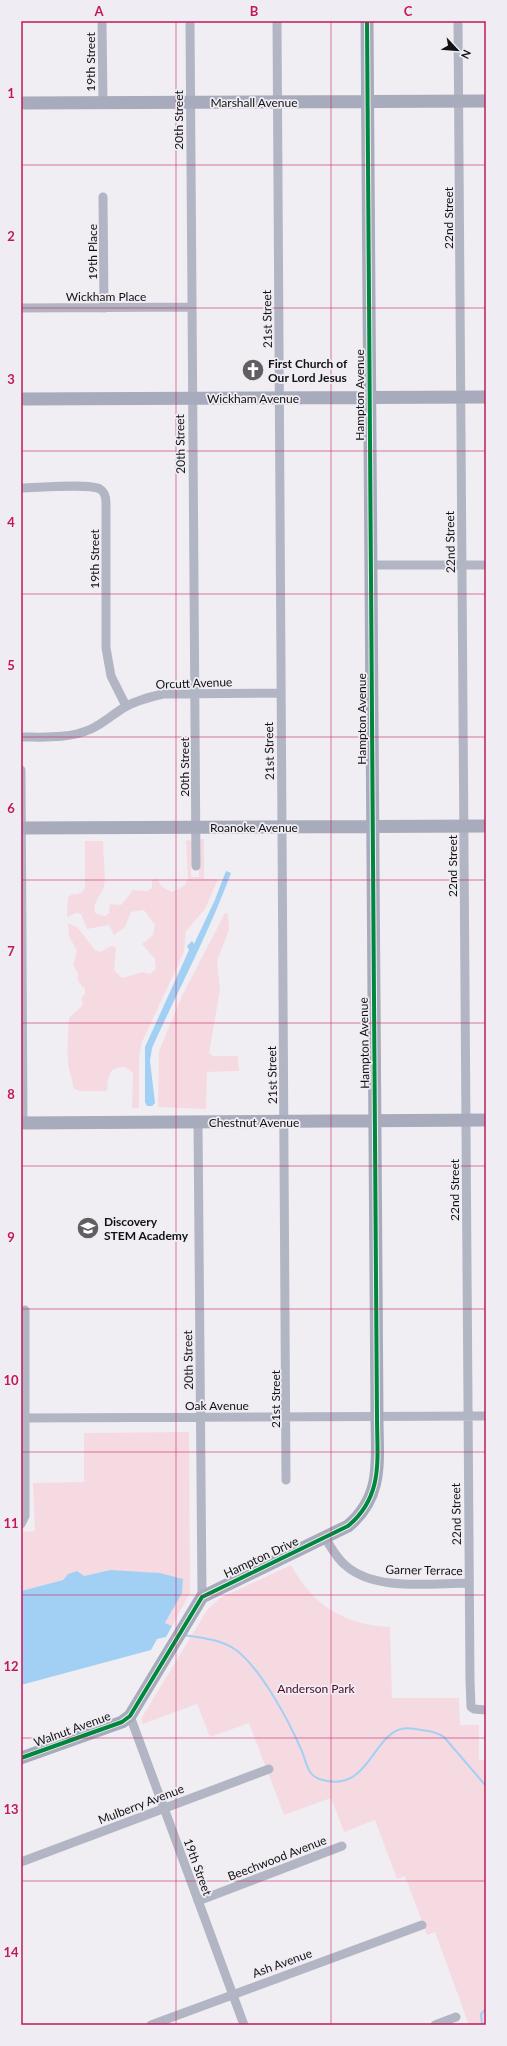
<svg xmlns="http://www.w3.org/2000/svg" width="507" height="2046" font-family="Lato,sans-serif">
<rect width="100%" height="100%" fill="#f0eef2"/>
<path fill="#f6dae2" d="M 200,839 L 204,839 L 204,879 L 218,879 L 205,909 L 186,931 L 184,952 L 142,1042 L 139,1057 L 139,1108 L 132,1108 L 133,1073 C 126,1065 121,1066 112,1070 L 108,1079 L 107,1091 L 79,1091 L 73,1088 C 73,1078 69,1072 68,1063 C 67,1048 68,1032 69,1018 L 81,1007 L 83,1002 L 81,998 L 85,994 L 85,988 C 80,985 76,980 78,974 L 73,965 L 77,951 L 69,936 L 68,923 L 78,928 L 95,950 L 100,952 L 111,946 L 116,947 L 114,970 L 122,978 L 143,972 L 150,974 L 156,969 L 155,959 L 142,944 L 153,935 L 155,925 L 144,910 L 131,912 L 125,927 L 114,935 L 109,925 L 87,929 L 81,914 L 76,913 L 67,917 L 68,897 L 72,894 C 79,895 82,893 85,887 L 85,841 L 103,841 C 103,855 106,873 104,886 C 102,896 92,901 95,913 L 105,916 L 109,913 L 110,904 L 121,905 L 133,890 L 147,891 L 152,888 L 152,880 L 157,879 L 162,887 L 172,892 L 184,886 L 188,879 L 186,840 L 192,841 L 191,877 L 199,877 Z
M 225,913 L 228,914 L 229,930 L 217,961 L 220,990 L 209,1053 L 213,1056 L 238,1056 L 239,1071 L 207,1072 L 206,1109 L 158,1107 L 159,1051 L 182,996 Z
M 189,1432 L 190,1593 L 172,1626 L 165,1624 L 173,1609 L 110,1570 L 84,1576 L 68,1574 L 63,1580 L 21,1591 L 21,1532 L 35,1531 L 33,1483 L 84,1482 L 84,1433 Z
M 291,1565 C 313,1605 344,1625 390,1627 L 392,1698 L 459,1698 L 460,1725 L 479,1725 L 479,1760 L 486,1760 L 486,2025 L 469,2025 L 435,1932 L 427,1935 L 405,1876 L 397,1879 L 375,1820 L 344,1832 L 331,1798 L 284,1815 L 249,1723 L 210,1737 L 197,1704 L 143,1724 L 141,1719 L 207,1610 L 220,1598 Z"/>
<path fill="#a2d0f4" d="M 226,871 L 231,873 C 209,933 178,990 152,1048 L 150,1061 L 155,1103 L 152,1106 L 147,1106 L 145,1102 L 145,1047 L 189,950 L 187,946 L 192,941 L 194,944 L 214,902 Z
M 110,1570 L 160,1573 L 183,1579 L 182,1593 L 165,1623 L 172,1626 L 166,1637 L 157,1639 L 151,1650 L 21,1685 L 21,1591 L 63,1580 L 68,1574 L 77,1571 L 84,1576 Z"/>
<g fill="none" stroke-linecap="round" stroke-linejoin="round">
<path stroke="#a2d0f4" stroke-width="2" d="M 184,1635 C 201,1638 221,1639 236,1650 C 260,1668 288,1719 300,1747 C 304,1754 305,1763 309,1770 C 311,1775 317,1779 323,1780 C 368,1792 372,1737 401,1729 C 407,1727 415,1729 422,1730 C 430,1731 437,1732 444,1737 L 486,1786
M 482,2025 L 481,2014 L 486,2009"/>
<path stroke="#b2b6c4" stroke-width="9" d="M 102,21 L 103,103
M 190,21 L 196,866
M 277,21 L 286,1480
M 458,21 L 470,1680 L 471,1707 L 474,1709 L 486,1710
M 103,197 L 104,308
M 21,308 L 191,307
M 21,488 C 36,488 89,483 100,489 C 105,492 106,497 106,503 L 106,648 L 111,676 L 126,706
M 370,565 L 486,565
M 21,737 C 45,737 69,739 91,729 C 104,723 113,714 125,707 C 137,700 150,697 163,694 L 281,693
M 21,770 L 23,1123
M 198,1122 L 202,1597
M 21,1418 L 486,1416
M 21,1524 L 25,1516 L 25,1310
M 325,1538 C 331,1547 336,1557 345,1565 C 375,1592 431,1583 469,1583
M 130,1716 L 244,2025
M 21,1862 L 269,1769
M 198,1901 L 342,1846
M 151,2025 L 422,1925
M 435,2025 L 456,2017"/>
<path stroke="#a7abbc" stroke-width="13" d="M 21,103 L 486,101
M 21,399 L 486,397
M 21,828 L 486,826
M 21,1123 L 486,1120
M 21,1758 L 122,1722 L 130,1716 L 202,1597 L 348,1526 C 384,1496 377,1459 377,1417 L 367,21"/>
<g stroke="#efedf3" stroke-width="6">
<path id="cycleway" d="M 21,1758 L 122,1722 L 130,1716 L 202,1597 L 348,1526 C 384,1496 377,1459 377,1417 L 367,21"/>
</g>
<use href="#cycleway" stroke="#00873e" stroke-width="4"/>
</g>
<path fill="none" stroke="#c2185b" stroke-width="1" stroke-opacity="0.55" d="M 176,21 L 176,2025M 331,21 L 331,2025M 21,165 L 486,165M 21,308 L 486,308M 21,451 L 486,451M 21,594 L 486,594M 21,737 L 486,737M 21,880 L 486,880M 21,1023 L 486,1023M 21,1166 L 486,1166M 21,1309 L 486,1309M 21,1452 L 486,1452M 21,1595 L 486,1595M 21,1738 L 486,1738M 21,1881 L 486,1881"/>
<defs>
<g id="church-disc" transform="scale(1.15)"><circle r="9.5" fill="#605e61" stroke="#efedf3"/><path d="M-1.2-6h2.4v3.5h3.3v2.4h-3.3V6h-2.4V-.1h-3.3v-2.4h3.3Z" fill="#fff"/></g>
<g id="school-disc" transform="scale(1.15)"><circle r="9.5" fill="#605e61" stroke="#efedf3"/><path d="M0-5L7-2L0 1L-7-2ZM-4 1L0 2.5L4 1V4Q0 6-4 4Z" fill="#fff"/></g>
</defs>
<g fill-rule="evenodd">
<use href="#church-disc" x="253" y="370"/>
<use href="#school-disc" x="88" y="1228"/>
</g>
<g text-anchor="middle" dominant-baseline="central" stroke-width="3.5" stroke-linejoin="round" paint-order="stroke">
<g font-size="12" fill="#121113" stroke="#efedf3">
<text transform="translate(90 62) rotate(-90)">19th Street</text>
<text x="254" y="102">Marshall Avenue</text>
<text transform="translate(178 120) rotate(-90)">20th Street</text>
<text transform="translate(448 218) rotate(-90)">22nd Street</text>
<text transform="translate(92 252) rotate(-90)">19th Place</text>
<text x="106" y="296">Wickham Place</text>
<text transform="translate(267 319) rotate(-91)">21st Street</text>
<text transform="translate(359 395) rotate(-90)">Hampton Avenue</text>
<text x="253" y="398">Wickham Avenue</text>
<text transform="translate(180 444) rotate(-91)">20th Street</text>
<text transform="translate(450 542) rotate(-91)">22nd Street</text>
<text transform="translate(94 559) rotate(-90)">19th Street</text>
<text transform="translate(194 683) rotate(-2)">Orcutt Avenue</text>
<text transform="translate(361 719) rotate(-90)">Hampton Avenue</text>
<text transform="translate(269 751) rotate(-91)">21st Street</text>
<text transform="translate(184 767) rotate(-90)">20th Street</text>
<text x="254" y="827">Roanoke Avenue</text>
<text transform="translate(452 866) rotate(-90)">22nd Street</text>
<text transform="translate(364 1043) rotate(-91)">Hampton Avenue</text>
<text transform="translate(272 1075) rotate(-91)">21st Street</text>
<text x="254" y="1122">Chestnut Avenue</text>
<text transform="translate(454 1190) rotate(-90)">22nd Street</text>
<text transform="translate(188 1360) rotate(-91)">20th Street</text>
<text transform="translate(275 1399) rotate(-90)">21st Street</text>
<text x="217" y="1405">Oak Avenue</text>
<text transform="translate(456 1514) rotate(-91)">22nd Street</text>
<text transform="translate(261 1557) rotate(-25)">Hampton Drive</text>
<text transform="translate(424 1570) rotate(1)">Garner Terrace</text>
<text transform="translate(72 1729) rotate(-20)">Walnut Avenue</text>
<text transform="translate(141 1804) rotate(-21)">Mulberry Avenue</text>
<text transform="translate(277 1858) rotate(-21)">Beechwood Avenue</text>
<text transform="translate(198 1867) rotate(70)">19th Street</text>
<text transform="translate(282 1963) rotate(-20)">Ash Avenue</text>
</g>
<g font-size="12" font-weight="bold" fill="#121113" stroke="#efedf3" text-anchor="start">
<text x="268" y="363">First Church of<tspan x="268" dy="14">Our Lord Jesus</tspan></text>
<text x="104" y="1221">Discovery<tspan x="104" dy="14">STEM Academy</tspan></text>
</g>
<g font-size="12" fill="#4f0925" stroke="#efedf3">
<text x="316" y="1688">Anderson Park</text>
</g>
</g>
<rect width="507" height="2046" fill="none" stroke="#efedf3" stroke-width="44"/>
<g transform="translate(457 50) rotate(116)" stroke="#efedf3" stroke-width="3" paint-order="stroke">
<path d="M0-3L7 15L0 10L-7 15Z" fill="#121113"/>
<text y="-6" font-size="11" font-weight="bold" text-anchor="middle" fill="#121113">N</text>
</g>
<rect x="22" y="22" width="463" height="2002" fill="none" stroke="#c2185b" stroke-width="1.5"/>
<g font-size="13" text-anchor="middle" font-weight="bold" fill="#c2185b">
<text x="99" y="16">A</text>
<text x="254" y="16">B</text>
<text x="408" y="16">C</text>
<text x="11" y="98">1</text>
<text x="11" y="241">2</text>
<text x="11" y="384">3</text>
<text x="11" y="527">4</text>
<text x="11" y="670">5</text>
<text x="11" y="813">6</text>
<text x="11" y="956">7</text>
<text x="11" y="1099">8</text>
<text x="11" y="1242">9</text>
<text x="11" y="1385">10</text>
<text x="11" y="1528">11</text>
<text x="11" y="1671">12</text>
<text x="11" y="1814">13</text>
<text x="11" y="1957">14</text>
</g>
</svg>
